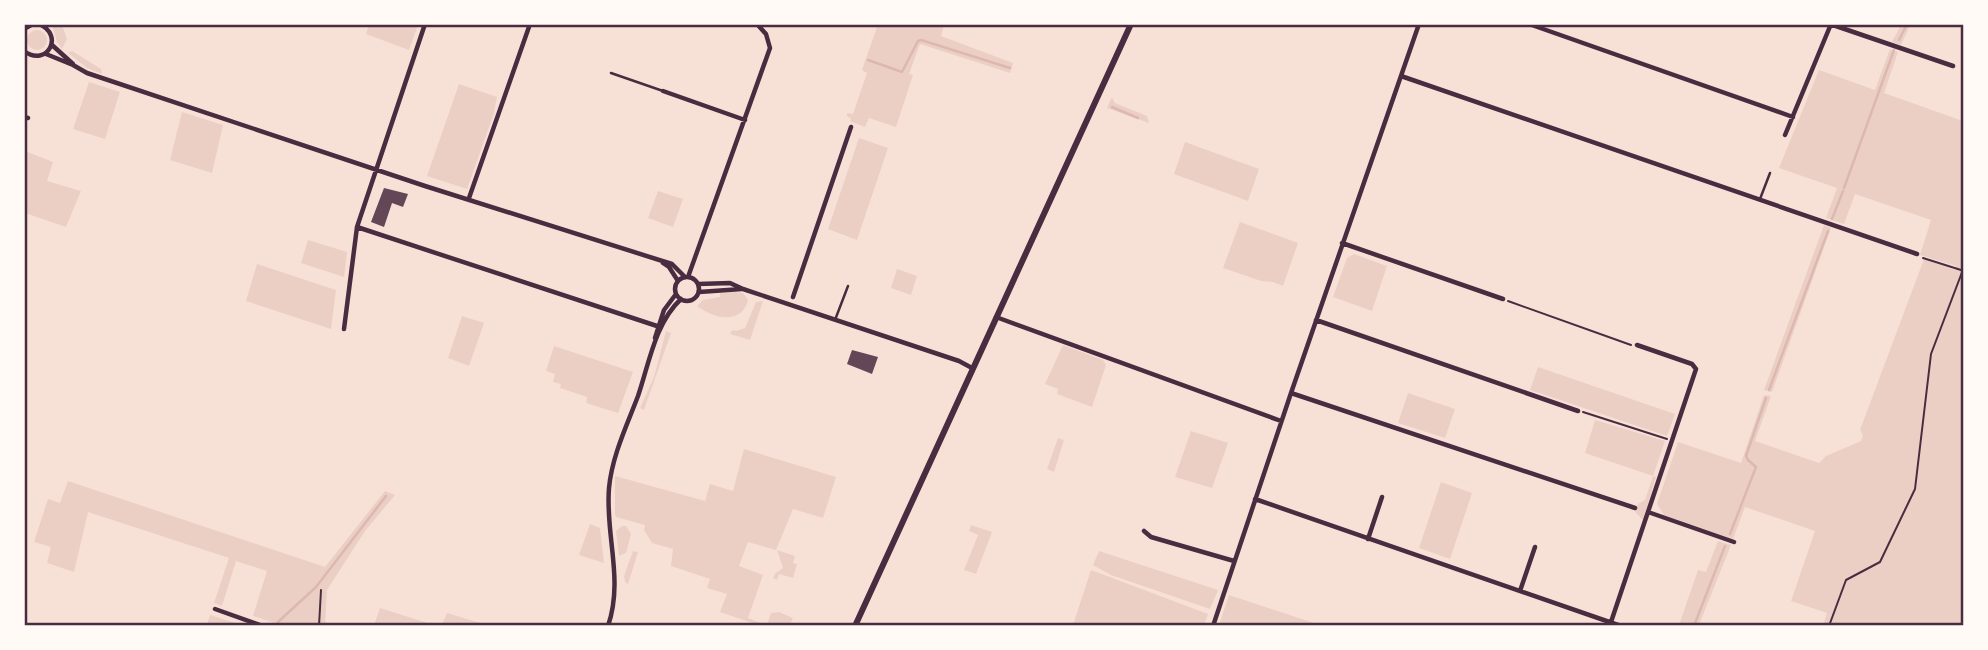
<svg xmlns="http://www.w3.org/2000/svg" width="1988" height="650" font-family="'DejaVu Sans',sans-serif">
<rect width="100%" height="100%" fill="#f7e1d7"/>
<path fill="#ebcfc5" d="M 52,25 L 62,25 L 67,39 L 62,49 L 57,42 Z
M 369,25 L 369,24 L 418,25 L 409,50 L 366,34 Z
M 871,25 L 944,25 L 941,36 L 1013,63 L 1010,73 L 920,44 L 909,74 L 913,75 L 896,127 L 869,118 L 865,127 L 850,121 L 851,119 L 847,116 L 847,113 L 853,114 L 867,73 L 862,70 L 877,27 Z
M 1901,25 L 1910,25 L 1901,45 L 1892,42 Z
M27 40a10 10 0 1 1 20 0a10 10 0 1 1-20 0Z
M 1890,49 L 1898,52 L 1884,93 L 1963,121 L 1963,625 L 1823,625 L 1827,613 L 1791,601 L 1815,531 L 1745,507 L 1733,539 L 1664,515 L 1657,504 L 1678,442 L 1741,463 L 1764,395 L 1771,396 L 1755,441 L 1819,463 L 1826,456 L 1861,441 L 1863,435 L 1860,430 L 1924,259 L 1955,270 L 1956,266 L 1920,255 L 1931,220 L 1855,194 L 1844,224 L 1826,218 L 1837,188 L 1779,168 L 1819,70 L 1875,90 Z
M 72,51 L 101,69 L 102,74 L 87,68 L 68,53 Z
M 89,82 L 120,92 L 105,139 L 73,129 Z
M 459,84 L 497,97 L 494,113 L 467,189 L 427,176 Z
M 1112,97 L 1115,103 L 1147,116 L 1149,123 L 1107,108 Z
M 182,112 L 223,125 L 212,173 L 170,160 Z
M 859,138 L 888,148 L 857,240 L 828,229 Z
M 1185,142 L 1259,169 L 1248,201 L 1174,174 Z
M 25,151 L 53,162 L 47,181 L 81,191 L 66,227 L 25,213 Z
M 658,191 L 683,199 L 673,227 L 648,218 Z
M 1240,222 L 1298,243 L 1283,286 L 1273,282 L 1261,281 L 1223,268 Z
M 1824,225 L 1831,228 L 1772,392 L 1764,390 Z
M 308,240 L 347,252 L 344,277 L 301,263 Z
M 1354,254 L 1387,266 L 1372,311 L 1333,297 L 1347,258 Z
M 257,264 L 336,290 L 331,329 L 246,301 Z
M 897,269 L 917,276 L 911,295 L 891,288 Z
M 735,292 L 743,293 L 748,300 C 742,325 714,319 697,306 L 703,300 L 720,297 L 720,293 Z
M 763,301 L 750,340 L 730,334 L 732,330 L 736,331 L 745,328 L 756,302 Z
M 462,316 L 484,323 L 469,366 L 448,358 Z
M 666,331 L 671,333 L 644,410 L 640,408 L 654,377 Z
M 1063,345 L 1103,360 L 1106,365 L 1092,407 L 1057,394 L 1058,389 L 1045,384 Z
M 554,346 L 633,372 L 618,413 L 586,403 L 587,397 L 560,388 L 561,384 L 553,382 L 555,374 L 546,371 Z
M 1538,367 L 1675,414 L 1667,436 L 1530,390 Z
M 1408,393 L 1455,409 L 1445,438 L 1398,423 Z
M 1595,420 L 1665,441 L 1653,476 L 1656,477 L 1643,520 L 1635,512 L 1638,504 L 1645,500 L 1653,476 L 1585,453 Z
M 1191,431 L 1228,443 L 1212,488 L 1175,477 Z
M 1058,438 L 1064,440 L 1054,472 L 1047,469 Z
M 744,449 L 836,477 L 823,518 L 793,509 L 776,550 L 748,542 L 739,566 L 763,575 L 748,618 L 767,625 L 771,613 L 779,612 L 793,618 L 790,625 L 758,625 L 720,612 L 727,594 L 707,588 L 710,579 L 671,566 L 673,549 L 652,543 L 644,530 L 645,525 L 616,517 L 615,514 L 615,476 L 705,501 L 710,484 L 733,491 Z
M 68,481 L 325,567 L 385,491 L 395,495 L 365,531 L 327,590 L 325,625 L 281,625 L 253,616 L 267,571 L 236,561 L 222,606 L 214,603 L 229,558 L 88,512 L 74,572 L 47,563 L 51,547 L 34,542 L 48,499 L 60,503 Z
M 1441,482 L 1472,493 L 1450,559 L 1419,548 Z
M 590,524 L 600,528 L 604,563 L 579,555 Z
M 971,525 L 992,532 L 976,574 L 964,570 L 978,535 L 969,531 Z
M 622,526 L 626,526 L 631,534 L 626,553 L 619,556 L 616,531 Z
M 1718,541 L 1731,545 L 1699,625 L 1679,625 L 1698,570 L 1706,572 Z
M 777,550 L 795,556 L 793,563 L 797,564 L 793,578 L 779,574 L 777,580 L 773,578 L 775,574 L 783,568 Z
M 633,551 L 638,552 L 628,584 L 625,582 L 624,576 Z
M 1099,551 L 1218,590 L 1210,609 L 1111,575 L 1093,565 Z
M 1091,570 L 1208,614 L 1204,625 L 1073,625 Z
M 1229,595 L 1320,625 L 1219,625 Z
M 380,608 L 434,625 L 374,625 Z
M 447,613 L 487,625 L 442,625 Z
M 210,615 L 242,625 L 207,625 Z"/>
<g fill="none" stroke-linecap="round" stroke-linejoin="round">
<path stroke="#dcb8b0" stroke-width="2.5" d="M 1899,40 L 1907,24
M 868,60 L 902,72 L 918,41 L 921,40 L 1010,68
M 1112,107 L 1138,118
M 1844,188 L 1894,50
M 1832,219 L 1843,191
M 1769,390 L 1828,231
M 1730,534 L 1756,467 L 1748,460 L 1746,456 L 1766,398
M 278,622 L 316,587 L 386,496
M 1694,626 L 1725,546"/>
</g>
<path fill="#644757" d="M 384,188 L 408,194 L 403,207 L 392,203 L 384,227 L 371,222 Z
M 852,350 L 878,357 L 872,374 L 847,364 Z"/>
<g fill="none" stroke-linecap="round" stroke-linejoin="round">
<path stroke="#4a2c40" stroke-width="2" d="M 1923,258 L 1961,270
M 1508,301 L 1631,345
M 1583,412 L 1667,439
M 319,626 L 321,590
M 1829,626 L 1846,580 L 1880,562 L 1915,489 L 1931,354 L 1964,267"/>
<path stroke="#4a2c40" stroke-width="2.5" d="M 611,73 L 663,91
M 1760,199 L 1770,173
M 835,320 L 848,286"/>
<path stroke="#4a2c40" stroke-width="4.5" d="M 1529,24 L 1793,117
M 1830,24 L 1953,66
M 24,29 L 33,24
M 52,45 L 73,64
M 24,51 C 47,68 65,35 39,24
M 46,54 L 73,65 L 87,73 L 425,186 L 672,264 L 685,277
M 1401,76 L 1917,254
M 663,91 L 745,120
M 24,117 L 28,118
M 1785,135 L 1831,24
M 469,198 L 530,24
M 357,227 L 657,326
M 1342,243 L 1503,299
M 663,263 L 669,267 L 678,281
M675 289a12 12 0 1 1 24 0a12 12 0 1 1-24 0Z
M 688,277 L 770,48 L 766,34 L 757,24
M 698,284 L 730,283 L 743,289 L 959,361 L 972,368
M 699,292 L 742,289
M 793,297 L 851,127
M 996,317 L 1281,421
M 1316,320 L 1578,411
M 344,329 L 357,227 L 425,24
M 655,338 L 664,310 L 676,294
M 1291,393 L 1635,508
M 1255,499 L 1621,626
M 1648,512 L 1734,542
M 1144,531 L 1151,537 L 1234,561
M 1368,539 L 1382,497
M 1520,591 L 1535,547
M 215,609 L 263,626
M 1611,622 L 1696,369 L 1692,364 L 1637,345
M 608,626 C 624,579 605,535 609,488 C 612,456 627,425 638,396 C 649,364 655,323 681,299
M 1213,626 L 1291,393 L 1419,24"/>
<path stroke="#4a2c40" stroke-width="6" d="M 855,626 L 1131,24"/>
</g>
<rect width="1988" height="650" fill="none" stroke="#fffaf5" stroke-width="52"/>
<rect x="26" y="26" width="1936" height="598" fill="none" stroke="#4a2c40" stroke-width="2.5"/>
</svg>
